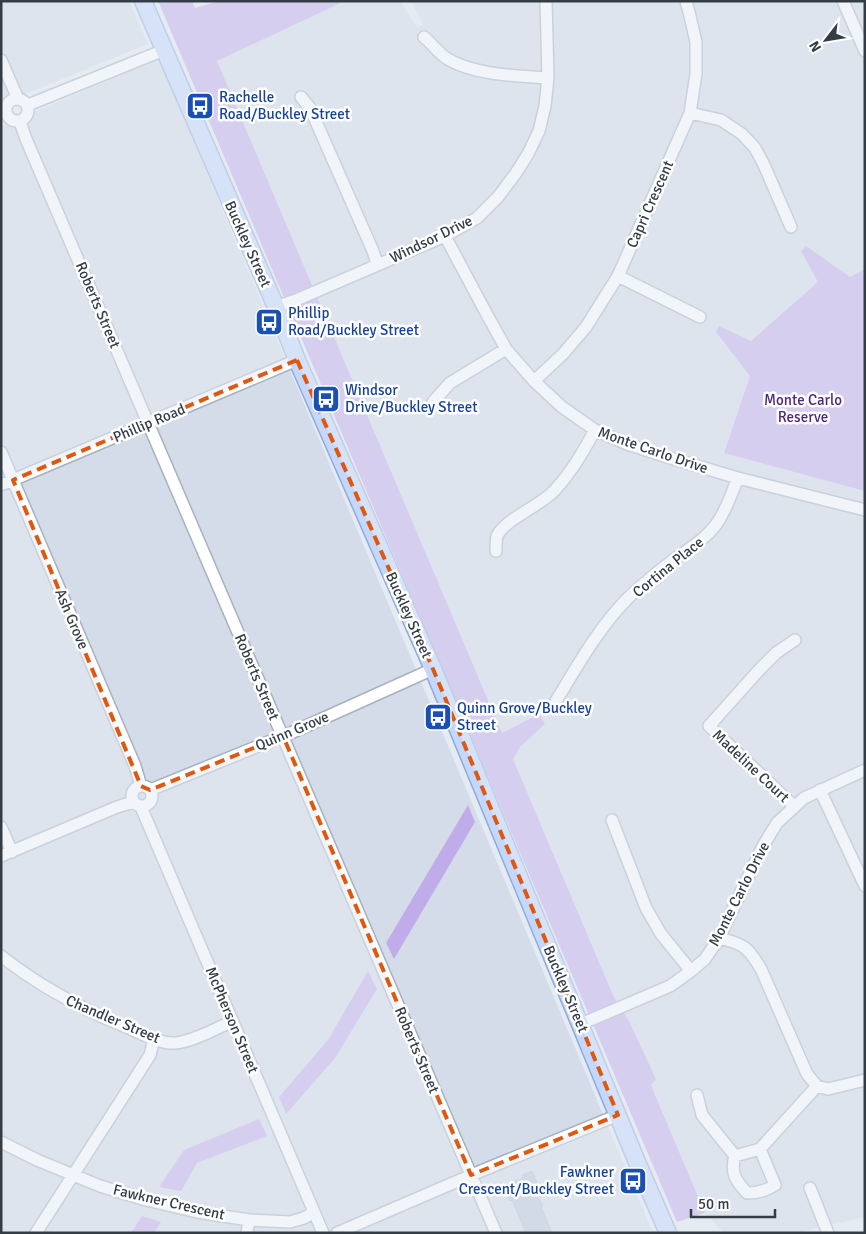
<svg xmlns="http://www.w3.org/2000/svg" width="866" height="1234" font-family="Signika,sans-serif">
<rect width="100%" height="100%" fill="#e5ebf3"/>
<path fill="#d3dce8" d="M 1,1 L 129,1 L 148,44 L 1,104 Z
M 345,1 L 400,1 L 417,27 L 423,25 L 411,1 L 865,1 L 865,1217 L 796,1233 L 724,1233 L 705,1213 L 651,1084 L 656,1079 L 629,1021 L 613,995 L 513,759 L 520,747 L 545,724 L 539,714 L 502,733 L 217,61 Z
M 159,59 L 653,1233 L 1,1233 L 1,126 Z"/>
<path fill="#c1acea" d="M 158,1 L 192,1 L 195,8 L 219,1 L 345,1 L 217,61 L 502,733 L 539,714 L 545,724 L 520,747 L 513,759 L 613,995 L 629,1021 L 656,1079 L 651,1085 L 705,1213 L 677,1222 Z
M 806,246 L 850,277 L 865,269 L 865,491 L 724,453 L 750,376 L 716,332 L 719,326 L 751,341 L 818,282 L 801,251 Z
M 468,805 L 475,822 L 394,959 L 386,943 Z
M 368,971 L 377,989 L 335,1058 L 286,1114 L 279,1097 L 328,1040 Z
M 259,1119 L 267,1136 L 197,1163 L 181,1191 L 159,1187 L 184,1150 Z
M 142,1216 L 161,1222 L 154,1233 L 131,1233 Z"/>
<path fill="#bac8d6" stroke="#adbfd1" d="M 532,1171 L 539,1188 L 535,1190 L 543,1206 L 541,1207 L 552,1233 L 526,1233 L 512,1200 L 510,1201 L 504,1186 L 523,1178 L 522,1175 Z"/>
<g fill="none" stroke-linecap="round" stroke-linejoin="round">
<g stroke="#a7b2bf" stroke-width="14">
<path id="street" d="M 843,1 L 865,51
M 424,37 C 431,43 438,52 446,58 C 473,75 517,76 548,78
M 1,60 L 18,99
M 301,97 L 310,108 L 373,251 L 377,264
M6 110a11 11 0 1 1 22 0a11 11 0 1 1-22 0Z
M 28,105 L 164,50
M 690,113 L 721,120 L 742,134 L 755,148 L 764,165 L 791,227
M 20,122 L 26,139 L 496,1233
M 445,236 L 485,311 L 506,349 L 534,381 L 562,407 L 595,430 L 627,444 L 677,460 L 738,478 L 865,510
M 618,276 L 700,317
M 276,307 L 296,300 L 445,236 L 477,218 L 498,197 L 516,173 L 528,154 L 539,131 L 545,106 L 548,78 L 546,1
M 534,381 L 563,354 L 586,327 L 618,276 L 690,113 L 696,74 L 696,42 L 689,12 L 686,1
M 433,402 L 450,383 L 506,349
M 1,452 L 135,766 L 141,786
M 1,485 L 297,360
M 496,551 C 496,546 496,540 497,536 C 505,519 540,506 554,491 C 571,473 583,452 595,430
M 556,701 C 578,665 599,627 629,597 C 644,583 660,570 676,558 C 690,548 704,540 715,526 C 726,512 731,494 738,478
M132 796a10 10 0 1 1 20 0a10 10 0 1 1-20 0Z
M 150,790 L 293,732 L 433,669
M 820,790 L 865,886
M 794,806 L 709,726 L 760,669 L 776,653 L 795,640
M 141,807 L 323,1233
M 612,820 L 646,908 L 661,934 L 691,971
M 1,827 L 12,852
M 1,856 L 117,807 L 133,802
M 719,938 C 744,944 748,947 761,969 L 807,1074 L 817,1086 L 828,1089 L 865,1080
M 1,956 C 42,988 83,1010 131,1029 C 145,1035 160,1044 175,1043 C 192,1042 217,1028 233,1021
M 581,1024 L 670,986 L 691,971 L 705,959 L 719,938 L 763,846 L 777,823 L 804,798 L 865,770
M 697,1095 L 702,1115 L 735,1156 L 760,1149 L 817,1086
M 1,1142 L 37,1160 L 100,1186 L 146,1200 L 197,1212 L 249,1220 L 290,1222 L 304,1218 L 314,1212
M 735,1156 C 730,1173 736,1181 747,1193 C 758,1193 766,1191 775,1185 L 760,1149
M 810,1188 L 828,1233
M 36,1233 L 150,1055 L 154,1039
M 247,1233 L 249,1220
M 337,1233 L 481,1171 L 618,1115"/>
</g>
<g stroke="#92abd6" stroke-width="19">
<path id="secondary" d="M 143,1 L 276,307 L 297,360 L 433,669 L 637,1162 L 668,1233"/>
</g>
<use href="#street" stroke="#fff" stroke-width="11"/>
<use href="#secondary" stroke="#c4d8ff" stroke-width="16"/>
</g>
<path d="M0 0H866V1234H0ZM 297,360 L 433,669 L 618,1115 L 471,1175 L 283,736 L 150,790 L 141,786 L 13,480 Z" fill="#e5ebf3" fill-opacity=".55" fill-rule="evenodd"/>
<path fill="none" stroke="#df580f" stroke-width="4" stroke-dasharray="10 6" stroke-linejoin="round" d="M 297,360 L 433,669 L 618,1115 L 471,1175 L 283,736 L 150,790 L 141,786 L 13,480 Z"/>
<defs>
<g id="bus-square" transform="scale(1.4375)"><rect x="-9" y="-9" width="18" height="18" rx="4" fill="#1a4fb4" stroke="#fff"/><path d="M-5-6H5V4H4V6H2V4H-2V6H-4V4H-5ZM-3.5-4V0h7V-4ZM-3.5 1.2v1.5H-2V1.2ZM2 1.2v1.5H3.5V1.2Z" fill="#fff"/></g>
</defs>
<g fill-rule="evenodd">
<use href="#bus-square" x="200" y="106"/>
<use href="#bus-square" x="269" y="322"/>
<use href="#bus-square" x="326" y="399"/>
<use href="#bus-square" x="438" y="717"/>
<use href="#bus-square" x="633" y="1181"/>
</g>
<g text-anchor="middle" dominant-baseline="central" stroke-width="5" stroke-linejoin="round" paint-order="stroke">
<g font-size="15" fill="#164399" stroke="#fff" text-anchor="start">
<text x="219" y="97">Rachelle<tspan x="219" dy="17">Road/Buckley Street</tspan></text>
<text x="288" y="313">Phillip<tspan x="288" dy="17">Road/Buckley Street</tspan></text>
<text x="345" y="390">Windsor<tspan x="345" dy="17">Drive/Buckley Street</tspan></text>
<text x="457" y="708">Quinn Grove/Buckley<tspan x="457" dy="17">Street</tspan></text>
<text x="614" y="1172" text-anchor="end">Fawkner<tspan x="614" dy="17">Crescent/Buckley Street</tspan></text>
</g>
<g font-size="15" fill="#343d46" stroke="#fff">
<text transform="translate(650 204) rotate(-66)">Capri Crescent</text>
<text transform="translate(431 239) rotate(-26)">Windsor Drive</text>
<text transform="translate(248 244) rotate(66)">Buckley Street</text>
<text transform="translate(98 305) rotate(67)">Roberts Street</text>
<text transform="translate(149 423) rotate(-23)">Phillip Road</text>
<text transform="translate(653 450) rotate(19)">Monte Carlo Drive</text>
<text transform="translate(668 567) rotate(-39)">Cortina Place</text>
<text transform="translate(409 615) rotate(66)">Buckley Street</text>
<text transform="translate(72 619) rotate(67)">Ash Grove</text>
<text transform="translate(257 677) rotate(67)">Roberts Street</text>
<text transform="translate(292 731) rotate(-23)">Quinn Grove</text>
<text transform="translate(751 766) rotate(43)">Madeline Court</text>
<text transform="translate(739 894) rotate(-63)">Monte Carlo Drive</text>
<text transform="translate(566 989) rotate(67)">Buckley Street</text>
<text transform="translate(113 1019) rotate(23)">Chandler Street</text>
<text transform="translate(232 1020) rotate(67)">McPherson Street</text>
<text transform="translate(417 1050) rotate(67)">Roberts Street</text>
<text transform="translate(169 1202) rotate(13)">Fawkner Crescent</text>
</g>
<g font-size="15" fill="#51257b" stroke="#fff">
<text x="803" y="400">Monte Carlo<tspan x="803" dy="17">Reserve</tspan></text>
</g>
</g>
<rect width="866" height="1234" fill="none" stroke="#343d46" stroke-width="5"/>
<g transform="translate(826 40) rotate(239)" stroke="#ffffff" stroke-width="4" paint-order="stroke">
<path d="M0-4L9 19L0 12L-9 19Z" fill="#343d46"/>
<text y="-8" font-size="14" font-weight="bold" text-anchor="middle" fill="#343d46">N</text>
</g>
<path d="M691 1209v8h84v-8" fill="none" stroke="#343d46" stroke-width="2.5"/>
<text x="698" y="1209" font-size="15" fill="#343d46" stroke="#ffffff" stroke-width="4" paint-order="stroke">50 m</text>
</svg>
